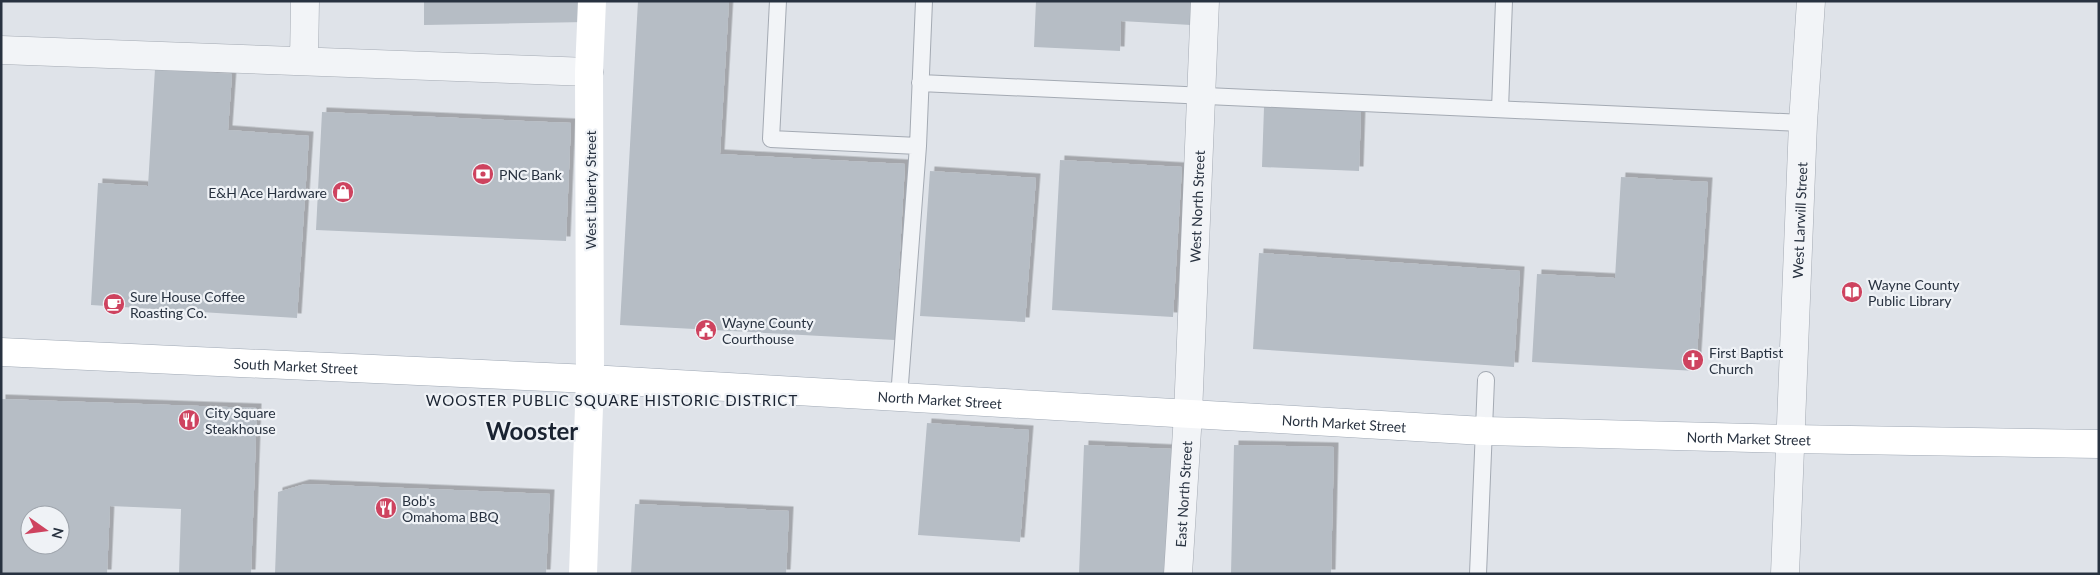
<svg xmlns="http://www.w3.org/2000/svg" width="2100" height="575" font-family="Lato,sans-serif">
<defs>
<filter id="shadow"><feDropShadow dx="4.5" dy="-4.5" stdDeviation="0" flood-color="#0004"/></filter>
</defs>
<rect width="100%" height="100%" fill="#dfe3e9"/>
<path fill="#b6bdc5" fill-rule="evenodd" filter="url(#shadow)" d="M 424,1 L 588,1 L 587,22 L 424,25 Z
M 638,1 L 729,1 L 720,154 L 905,164 L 895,340 L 620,325 Z
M 1036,1 L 1192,1 L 1191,25 L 1121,21 L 1120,51 L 1034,47 Z
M 155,69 L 232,74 L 228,130 L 309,136 L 297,318 L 91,305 L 98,183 L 148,186 Z
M 1264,107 L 1361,111 L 1359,171 L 1262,167 Z
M 322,112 L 571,123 L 566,241 L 316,230 Z
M 1060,160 L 1182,167 L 1173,317 L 1052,310 Z
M 930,171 L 1036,178 L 1025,322 L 920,316 Z
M 1621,177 L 1708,182 L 1696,371 L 1532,362 L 1537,274 L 1615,278 Z
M 1259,253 L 1520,271 L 1514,367 L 1253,349 Z
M 1,399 L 257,408 L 251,574 L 179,574 L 181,509 L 110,506 L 107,574 L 1,574 ZM 30,515 L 60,515 L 60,545 L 30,545 Z
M 927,423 L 1029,430 L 1020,542 L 918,535 Z
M 1084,445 L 1172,449 L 1167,574 L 1079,574 Z
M 1234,445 L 1334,447 L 1331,574 L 1231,574 Z
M 305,484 L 550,494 L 546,574 L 275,574 L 278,492 Z
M 635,504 L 789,511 L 786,574 L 631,574 Z"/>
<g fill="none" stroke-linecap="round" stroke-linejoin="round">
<g stroke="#a4aab3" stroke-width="18">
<path id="service" d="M 778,1 L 771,139 L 918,146
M 920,83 L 1803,123
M 1500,109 L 1504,1
M 899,397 L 918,146 L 924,1
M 1478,574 L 1486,380"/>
</g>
<g stroke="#a4aab3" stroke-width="29">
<path id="minor" d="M 1,50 L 589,72
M 304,61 L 305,1"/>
</g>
<g stroke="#a4aab3" stroke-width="29">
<g id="tertiary">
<path id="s1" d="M 1178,574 L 1188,414 L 1205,1"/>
<path id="s2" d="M 1785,574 L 1803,123 L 1811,1"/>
</g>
</g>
<g stroke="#9fa8b4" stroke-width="29">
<g id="primary">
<path id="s3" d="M 1,352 L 590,379 L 1484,431 L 1790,439 L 2099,444"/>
</g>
</g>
<use href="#service" stroke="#f2f4f7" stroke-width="16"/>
<use href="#minor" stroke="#f2f4f7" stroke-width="28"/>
<use href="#tertiary" stroke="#f2f4f7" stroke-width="28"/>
<path stroke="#fff" stroke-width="28" d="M 583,574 L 590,379 L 589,72 L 592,1"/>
<use href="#primary" stroke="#fff" stroke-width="28"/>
</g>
<defs>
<g id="bank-disc" transform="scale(1.125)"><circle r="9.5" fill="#ce435f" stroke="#eff2f6"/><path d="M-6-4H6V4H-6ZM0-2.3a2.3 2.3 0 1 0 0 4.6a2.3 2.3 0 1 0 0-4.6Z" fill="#fff"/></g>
<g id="shop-disc" transform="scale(1.125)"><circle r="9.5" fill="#ce435f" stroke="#eff2f6"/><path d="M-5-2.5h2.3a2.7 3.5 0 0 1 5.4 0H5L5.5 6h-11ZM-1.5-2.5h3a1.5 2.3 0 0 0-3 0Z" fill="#fff"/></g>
<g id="library-disc" transform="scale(1.125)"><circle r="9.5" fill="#ce435f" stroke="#eff2f6"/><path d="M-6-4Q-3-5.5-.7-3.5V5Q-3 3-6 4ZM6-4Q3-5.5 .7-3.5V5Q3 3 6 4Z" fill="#fff"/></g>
<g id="cafe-disc" transform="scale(1.125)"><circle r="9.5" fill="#ce435f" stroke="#eff2f6"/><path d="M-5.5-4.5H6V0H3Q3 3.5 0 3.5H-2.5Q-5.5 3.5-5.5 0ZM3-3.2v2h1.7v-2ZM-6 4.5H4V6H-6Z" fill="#fff"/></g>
<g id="civic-disc" transform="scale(1.125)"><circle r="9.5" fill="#ce435f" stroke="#eff2f6"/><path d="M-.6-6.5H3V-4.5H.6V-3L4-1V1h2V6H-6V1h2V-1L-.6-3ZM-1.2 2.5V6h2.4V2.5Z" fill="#fff"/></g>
<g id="church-disc" transform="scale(1.125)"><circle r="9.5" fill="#ce435f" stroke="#eff2f6"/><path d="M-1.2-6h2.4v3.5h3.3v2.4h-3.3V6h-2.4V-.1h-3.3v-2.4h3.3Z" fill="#fff"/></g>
<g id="restaurant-disc" transform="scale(1.125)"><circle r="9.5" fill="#ce435f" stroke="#eff2f6"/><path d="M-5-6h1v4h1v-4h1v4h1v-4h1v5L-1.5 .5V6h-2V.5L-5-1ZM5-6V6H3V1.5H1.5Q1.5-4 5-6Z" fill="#fff"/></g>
</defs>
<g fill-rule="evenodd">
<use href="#bank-disc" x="483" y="174"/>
<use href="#shop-disc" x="343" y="192"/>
<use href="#library-disc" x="1852" y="292"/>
<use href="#cafe-disc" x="114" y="304"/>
<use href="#civic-disc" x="706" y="330"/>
<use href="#church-disc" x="1693" y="360"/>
<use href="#restaurant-disc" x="189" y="420"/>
<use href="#restaurant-disc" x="386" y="508"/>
</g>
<g text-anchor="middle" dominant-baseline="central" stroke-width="4.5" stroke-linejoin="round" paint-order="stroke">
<g font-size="14" fill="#283240" stroke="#eff2f6" text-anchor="start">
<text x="499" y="174">PNC Bank</text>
<text x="327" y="192" text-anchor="end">E&amp;H Ace Hardware</text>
<text x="1868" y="284">Wayne County<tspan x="1868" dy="16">Public Library</tspan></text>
<text x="130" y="296">Sure House Coffee<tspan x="130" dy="16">Roasting Co.</tspan></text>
<text x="722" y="322">Wayne County<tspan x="722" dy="16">Courthouse</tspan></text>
<text x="1709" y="352">First Baptist<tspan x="1709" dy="16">Church</tspan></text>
<text x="205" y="412">City Square<tspan x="205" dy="16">Steakhouse</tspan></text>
<text x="402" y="500">Bob's<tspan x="402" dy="16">Omahoma BBQ</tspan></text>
</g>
<g font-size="14" fill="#283240" stroke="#eff2f6">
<text transform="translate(590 190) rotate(-90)">West Liberty Street</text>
<text stroke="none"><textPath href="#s1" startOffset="368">West North Street</textPath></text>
<text stroke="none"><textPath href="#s2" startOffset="354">West Larwill Street</textPath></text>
<text stroke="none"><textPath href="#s3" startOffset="295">South Market Street</textPath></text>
<text stroke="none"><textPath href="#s3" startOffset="940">North Market Street</textPath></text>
<text stroke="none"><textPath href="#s3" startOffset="1345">North Market Street</textPath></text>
<text stroke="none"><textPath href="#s3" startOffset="1750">North Market Street</textPath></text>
<text stroke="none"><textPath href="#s1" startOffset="80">East North Street</textPath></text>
</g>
<g font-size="15" letter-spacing="1" fill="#1a2331" stroke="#eff2f6">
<text x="612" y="400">WOOSTER PUBLIC SQUARE HISTORIC DISTRICT</text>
</g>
<g font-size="24" font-weight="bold" fill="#1a2331" stroke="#eff2f6">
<text x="532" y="430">Wooster</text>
</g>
</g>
<rect width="2100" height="575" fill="none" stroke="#283240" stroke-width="5"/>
<g transform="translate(45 530) rotate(104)"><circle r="24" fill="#eff2f6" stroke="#9fa5ad"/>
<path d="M0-4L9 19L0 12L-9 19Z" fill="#ce435f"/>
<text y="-8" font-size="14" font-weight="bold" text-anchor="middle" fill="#283240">N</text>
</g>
</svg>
